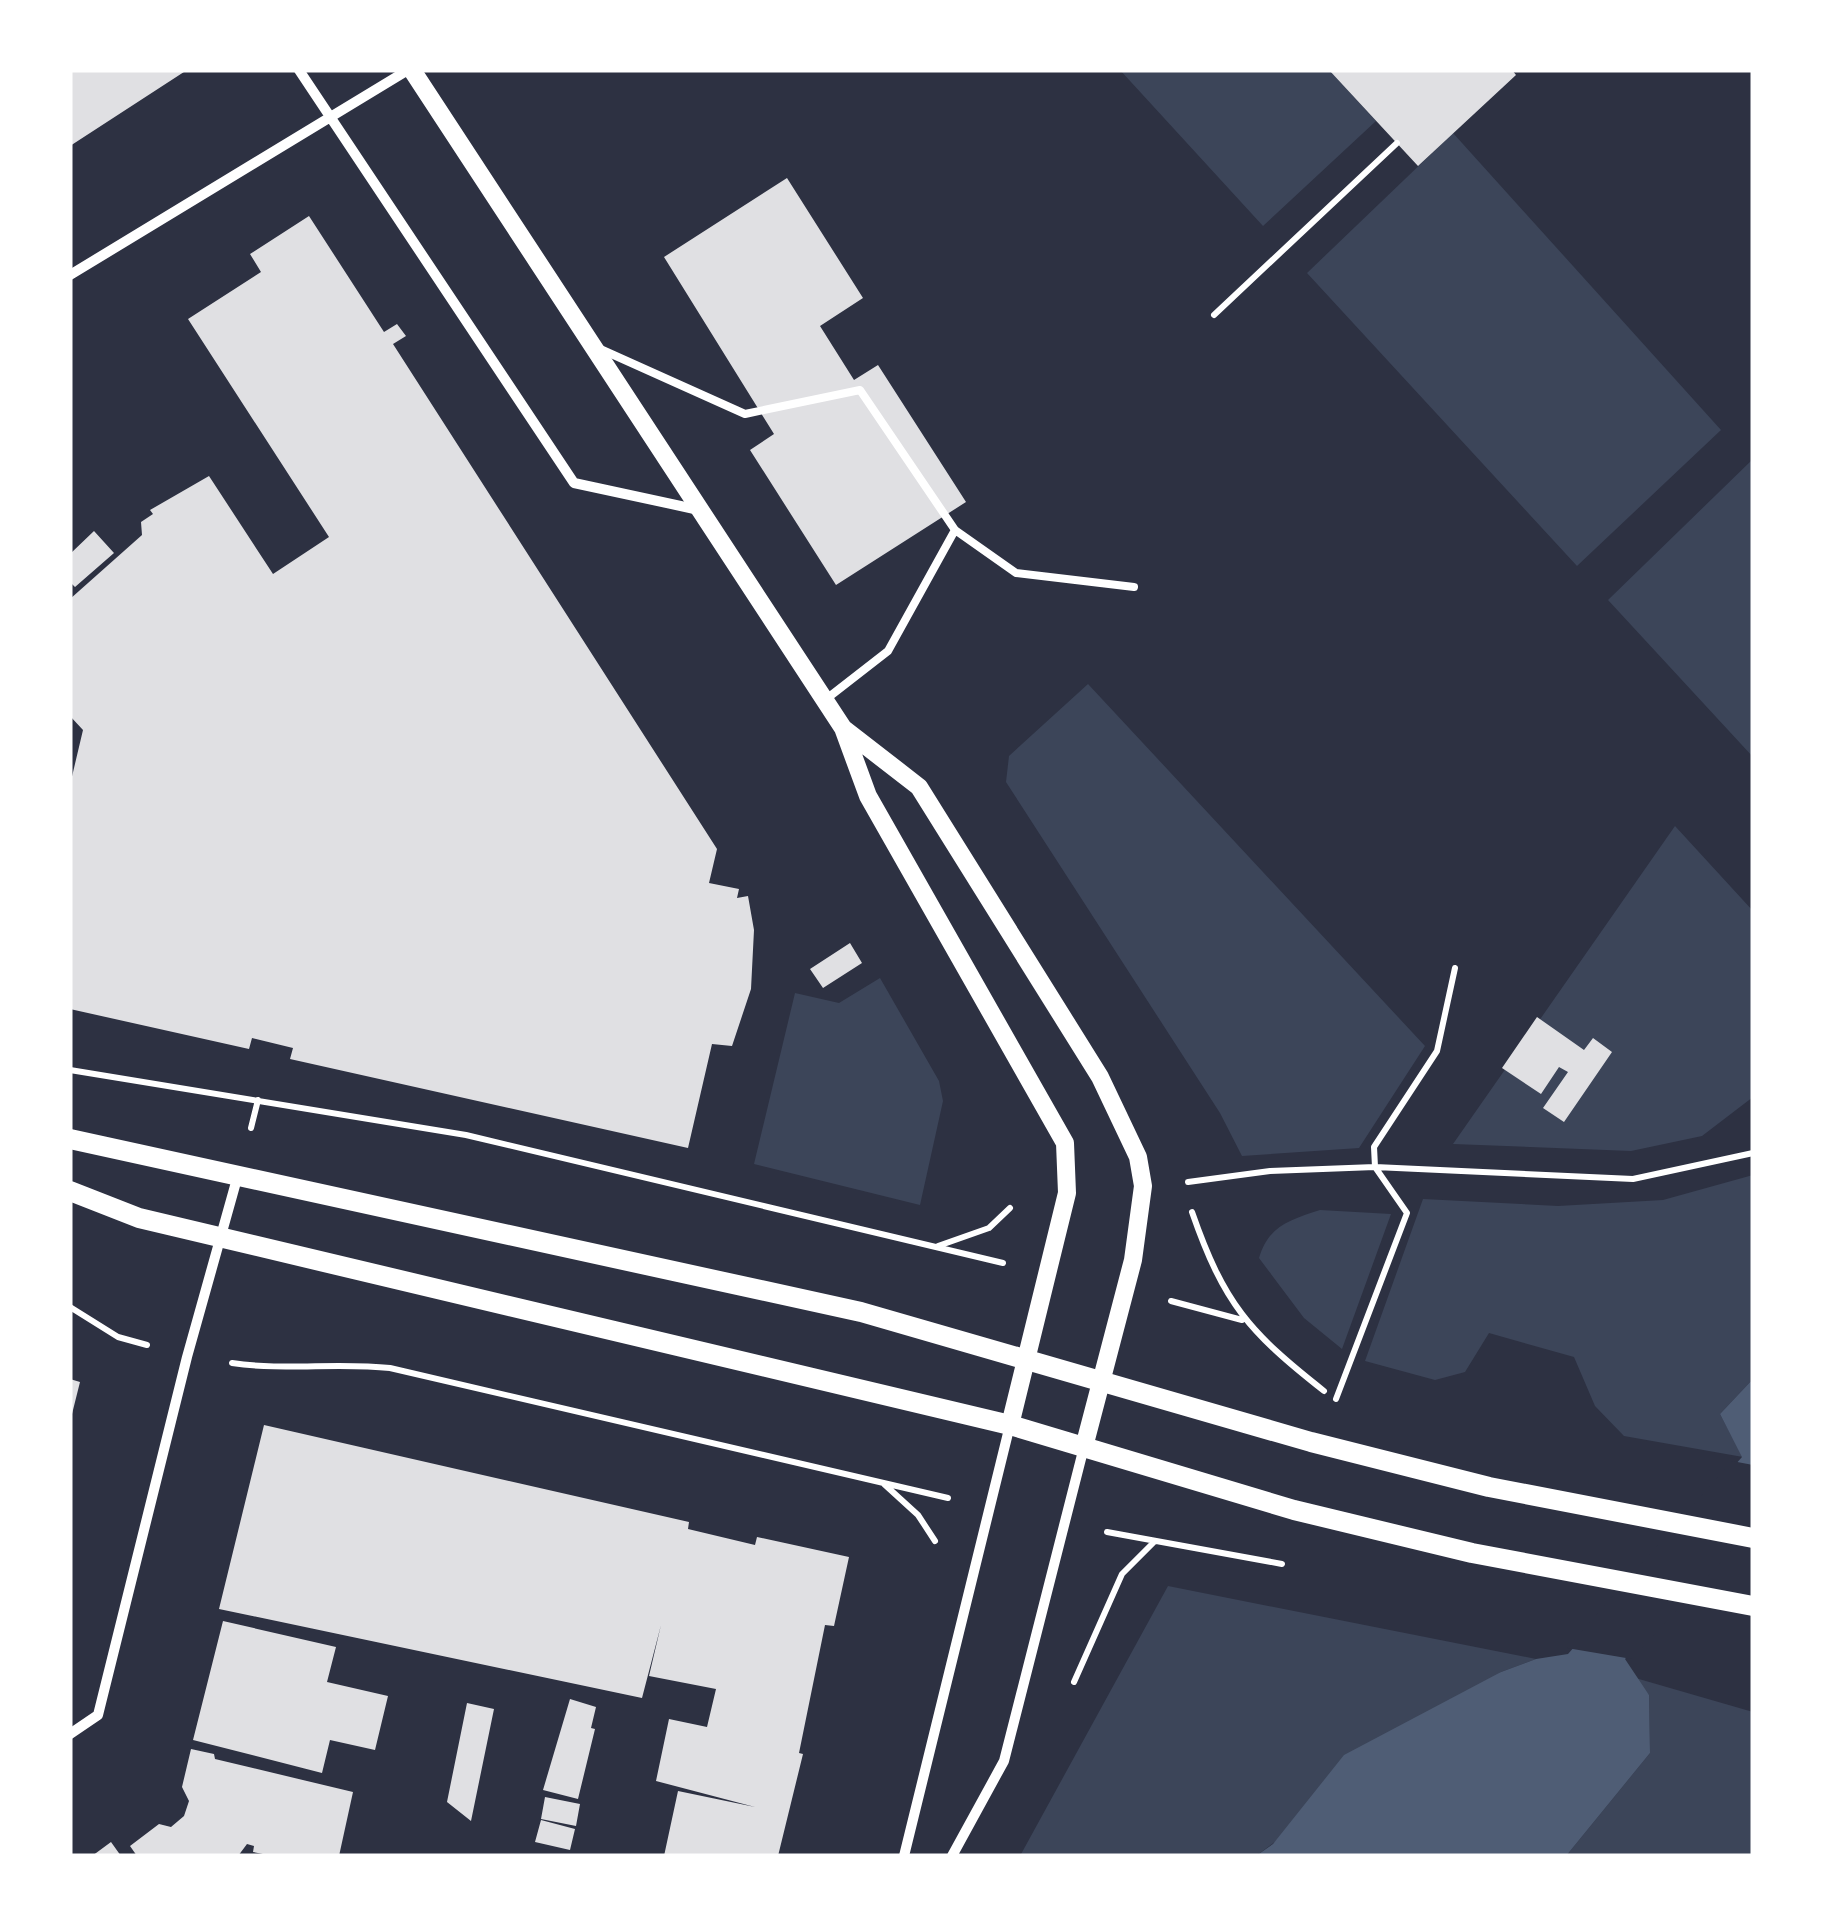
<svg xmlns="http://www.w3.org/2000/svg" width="1823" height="1926" font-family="Overpass,sans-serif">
<rect width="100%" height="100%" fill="#2d3142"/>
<path fill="#3c4559" d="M 1120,70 L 1329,70 L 1376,121 L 1263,226 Z
M 1453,133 L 1721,430 L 1577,566 L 1307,273 Z
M 1753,459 L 1753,757 L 1608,600 Z
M 1088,684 L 1425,1046 L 1359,1148 L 1242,1156 L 1220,1113 L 1006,782 L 1009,756 Z
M 1675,826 L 1753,911 L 1753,1097 L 1702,1136 L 1631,1151 L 1453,1144 Z
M 880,978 L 939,1081 L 943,1101 L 920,1205 L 754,1164 L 795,993 L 839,1003 Z
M 1753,1175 L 1753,1379 L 1720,1414 L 1743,1457 L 1624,1436 L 1595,1406 L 1574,1357 L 1489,1333 L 1465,1372 L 1435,1380 L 1365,1361 L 1423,1199 L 1558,1206 L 1663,1200 Z
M 1320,1210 L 1391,1214 L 1342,1349 L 1304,1318 L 1259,1258 C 1269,1225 1290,1220 1320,1210 Z
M 1168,1586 L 1536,1659 L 1501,1672 L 1256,1856 L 1020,1856 Z
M 1632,1677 L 1753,1712 L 1753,1856 L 1566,1856 L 1650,1753 L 1649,1695 Z"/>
<path fill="#4f5d75" d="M 1753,1379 L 1753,1520 L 1625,1659 L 1649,1695 L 1650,1753 L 1566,1856 L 1256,1856 L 1273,1844 L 1344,1755 L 1501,1672 L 1536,1659 L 1568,1654 L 1742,1457 L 1720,1414 Z"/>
<path fill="#2d3142" d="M 1732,1461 L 1753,1465 L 1753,1527 L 1632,1659 L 1567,1648 Z"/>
<path fill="#e0e0e3" d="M 70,70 L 187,70 L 70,146 Z
M 1329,70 L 1512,70 L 1516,75 L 1418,166 Z
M 787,178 L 863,298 L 820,326 L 854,380 L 878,365 L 966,502 L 836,585 L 750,450 L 774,434 L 664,257 Z
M 309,216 L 384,332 L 397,324 L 406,336 L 393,344 L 717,849 L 709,883 L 739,889 L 737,898 L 748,896 L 754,930 L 751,989 L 732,1046 L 712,1044 L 688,1148 L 290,1059 L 293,1048 L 252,1038 L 249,1049 L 70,1009 L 70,785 L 83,730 L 70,716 L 70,599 L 142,535 L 141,522 L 153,514 L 150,510 L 209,476 L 273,574 L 329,537 L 188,319 L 261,272 L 250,254 Z
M 94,531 L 114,553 L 75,587 L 70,582 L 70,554 Z
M 850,943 L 862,963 L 823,988 L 810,969 Z
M 1537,1017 L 1584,1050 L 1593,1038 L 1612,1052 L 1564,1122 L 1543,1108 L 1568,1072 L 1559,1067 L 1541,1094 L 1502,1068 Z
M 70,1379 L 80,1382 L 71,1418 L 70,1418 Z
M 264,1425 L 689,1522 L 688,1529 L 755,1545 L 757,1537 L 849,1557 L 834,1626 L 825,1625 L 799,1753 L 803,1754 L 778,1856 L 664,1856 L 678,1791 L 755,1807 L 656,1781 L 669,1719 L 707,1727 L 716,1689 L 649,1676 L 661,1625 L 642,1698 L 219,1609 Z
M 223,1621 L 336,1647 L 327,1682 L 388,1696 L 375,1750 L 330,1740 L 322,1773 L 193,1740 Z
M 570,1699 L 596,1707 L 591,1728 L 595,1729 L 578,1799 L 543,1790 Z
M 467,1703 L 494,1709 L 471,1821 L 447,1802 Z
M 191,1749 L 214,1754 L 215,1759 L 353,1792 L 339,1856 L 273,1856 L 253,1852 L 254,1846 L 247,1844 L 238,1856 L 137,1856 L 130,1846 L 159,1824 L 171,1827 L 184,1816 L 189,1801 L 182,1787 Z
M 545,1797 L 580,1804 L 576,1826 L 541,1819 Z
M 541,1820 L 575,1829 L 570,1850 L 535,1842 Z
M 111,1842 L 121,1856 L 92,1856 Z"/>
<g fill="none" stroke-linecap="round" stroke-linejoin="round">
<path stroke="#fff" stroke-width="6" d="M 1214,315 L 1397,143
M 70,1070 L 466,1135 L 1003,1263
M 251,1128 L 258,1100
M 1188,1182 L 1270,1171 L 1375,1167 L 1633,1179 L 1753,1153
M 1192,1212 C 1224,1304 1249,1332 1324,1391
M 938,1246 L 989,1228 L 1010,1208
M 1171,1301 L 1242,1320
M 70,1307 L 118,1337 L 147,1345
M 232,1363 C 285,1371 336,1362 390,1368 L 948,1498
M 1336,1399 L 1407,1213 L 1375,1167 L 1374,1147 L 1437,1051 L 1455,968
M 884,1484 L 918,1515 L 935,1541
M 1107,1532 L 1282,1564
M 1074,1682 L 1122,1574 L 1155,1541"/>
<path stroke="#fff" stroke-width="8" d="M 598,348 L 745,414 L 860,390 L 955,530 L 888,651 L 825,700
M 955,530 L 1016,573 L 1134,587"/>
<path stroke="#fff" stroke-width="10" d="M 299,70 L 574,483 L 699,510
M 70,275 L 408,70
M 70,1734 L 98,1715 L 187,1357 L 238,1175
M 904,1856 L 1010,1425
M 952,1856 L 1004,1761 L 1084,1447"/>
<path stroke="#fff" stroke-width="18" d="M 412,70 L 843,728 L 868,796 L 1065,1143 L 1067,1193 L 1010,1425
M 843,728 L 919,787 L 1100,1077 L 1138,1157 L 1143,1186 L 1133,1260 L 1084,1447"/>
<path stroke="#fff" stroke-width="20" d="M 70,1139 L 861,1312 L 1311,1442 L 1489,1487 L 1753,1538
M 70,1191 L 139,1218 L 1010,1425 L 1294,1510 L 1472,1553 L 1753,1606"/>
</g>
<rect width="1823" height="1926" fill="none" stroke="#ffffff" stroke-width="145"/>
</svg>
